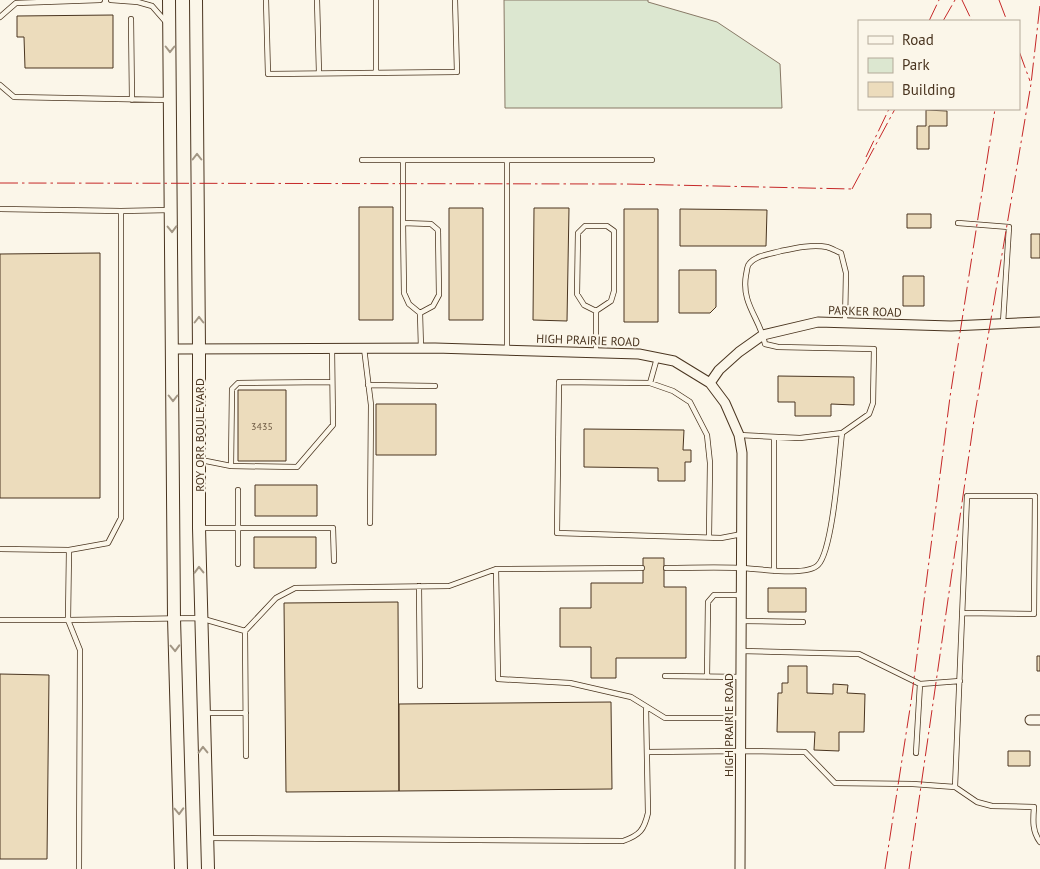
<svg xmlns="http://www.w3.org/2000/svg" width="1040" height="869" font-family="'PT Sans',sans-serif">
<rect width="100%" height="100%" fill="#fbf6e9"/>
<path fill="#dce7d0" stroke="#887966" d="M 504,0 L 648,0 L 648,2 L 717,22 L 780,64 L 782,108 L 505,108 Z"/>
<path fill="#ecdcbc" stroke="#4a3520" d="M 113,15 L 113,68 L 25,68 L 24,37 L 17,37 L 17,16 Z
M 926,110 L 947,111 L 947,126 L 929,126 L 929,149 L 917,149 L 917,126 L 926,126 Z
M 359,207 L 393,207 L 393,320 L 359,320 Z
M 449,208 L 483,208 L 483,320 L 449,320 Z
M 534,208 L 569,208 L 567,321 L 533,320 Z
M 624,209 L 658,209 L 658,322 L 624,322 Z
M 680,209 L 767,210 L 766,246 L 680,246 Z
M 907,214 L 931,214 L 931,228 L 907,228 Z
M 1031,234 L 1040,234 L 1040,258 L 1031,258 Z
M 100,253 L 100,498 L 0,498 L 0,254 Z
M 679,270 L 716,270 L 716,307 L 710,313 L 679,313 Z
M 903,276 L 924,276 L 924,306 L 903,306 Z
M 778,376 L 854,377 L 854,405 L 831,404 L 831,416 L 795,416 L 795,402 L 778,402 Z
M 238,390 L 286,390 L 286,461 L 238,461 Z
M 376,404 L 436,404 L 436,455 L 376,455 Z
M 584,429 L 684,430 L 683,450 L 691,450 L 691,462 L 685,462 L 685,481 L 658,481 L 658,468 L 584,467 Z
M 255,485 L 317,485 L 317,516 L 255,516 Z
M 254,537 L 316,537 L 316,568 L 254,568 Z
M 643,558 L 664,558 L 664,587 L 686,587 L 686,658 L 616,658 L 616,678 L 591,678 L 591,647 L 560,647 L 560,608 L 591,608 L 591,583 L 643,583 Z
M 768,588 L 806,588 L 806,612 L 768,612 Z
M 398,602 L 399,791 L 286,792 L 284,603 Z
M 1037,656 L 1040,656 L 1040,671 L 1037,671 Z
M 788,666 L 807,666 L 807,693 L 833,694 L 833,684 L 848,685 L 847,693 L 865,694 L 864,732 L 839,732 L 839,751 L 814,750 L 815,732 L 777,732 L 778,693 L 782,693 L 782,683 L 788,683 Z
M 0,674 L 49,675 L 47,859 L 0,859 Z
M 611,702 L 612,789 L 399,791 L 399,704 Z
M 1008,751 L 1030,751 L 1030,766 L 1008,766 Z"/>
<g fill="none" stroke-linecap="round" stroke-linejoin="round">
<g stroke="#4a3520" stroke-width="6">
<path id="service" d="M 111,0 L 138,2 L 152,6 L 166,22
M 266,0 L 268,74 L 457,72 L 455,0
M 317,0 L 319,73
M 376,0 L 376,73
M 0,17 L 16,3 L 100,0
M 131,19 L 132,100
M 0,85 L 14,97 L 169,100
M 362,160 L 652,160
M 403,160 L 403,223
M 507,160 L 507,350
M 0,209 L 121,211
M 958,223 L 1009,227 L 1003,323
M 596,311 L 584,305 L 577,294 L 578,233 L 585,226 L 607,226 L 614,231 L 614,291 L 611,301 L 596,311 L 596,352
M 420,313 L 409,304 L 404,293 L 403,223 L 431,224 L 438,230 L 439,295 L 433,306 L 420,313 L 421,348
M 364,348 L 371,405 L 370,523
M 650,383 L 657,358
M 368,385 L 435,386
M 739,435 L 800,438 L 842,433 L 869,414 L 873,403 L 874,349 L 778,347 L 765,344 C 760,318 741,304 746,275 C 747,271 747,266 749,264 C 756,255 771,254 781,251 C 795,248 813,244 827,247 C 831,248 836,251 841,253 L 846,273 L 845,322
M 774,437 L 774,571
M 201,460 L 231,466 L 297,467 L 333,425 L 332,349
M 231,466 L 232,389 L 238,383 L 332,382
M 238,490 L 238,564
M 200,528 L 333,528 L 334,561
M 709,537 L 710,463 L 707,435 L 690,402 L 673,391 L 650,383 L 559,382 L 557,533 L 721,538 L 742,534
M 0,549 L 69,550
M 666,568 C 690,568 715,567 739,568 C 756,568 806,577 818,565 C 833,550 839,458 842,433
M 496,569 L 498,679 L 570,683 L 631,697 L 665,718 L 741,718
M 419,586 L 420,686
M 0,620 L 68,620 L 69,550 L 108,543 L 121,518 L 121,211 L 170,210
M 741,621 L 803,622
M 245,631 L 276,598 L 295,588 L 449,586 L 496,569 L 642,568
M 741,651 L 859,654 L 920,684 L 916,753
M 665,676 L 741,677
M 707,677 L 708,602 L 714,595 L 741,595
M 920,684 L 960,681
M 206,713 L 246,713
M 647,752 L 741,751 L 805,752 L 835,783 L 913,784 L 955,787 L 977,802 L 992,806 L 1034,807 C 1033,820 1032,831 1040,842
M 955,787 L 967,496 L 1035,496 L 1034,614 L 963,613
M 209,838 L 623,841 C 640,835 644,830 648,813 L 646,707
M 79,869 L 80,650 L 68,620 L 200,618 L 245,631 L 246,756"/>
</g>
<g stroke="#4a3520" stroke-width="11">
<path id="minor" d="M 173,349 L 435,348 L 639,354 L 674,361 L 710,383 L 725,403 L 739,435 L 742,453 L 740,869
M 710,383 L 719,370 L 739,352 L 763,335 L 818,322 L 951,326 L 1040,322
M 1030,720 L 1040,720"/>
</g>
<g stroke="#4a3520" stroke-width="14">
<path id="secondary" d="M 169,0 L 174,618 L 181,869
M 196,0 L 199,349 L 199,528 L 208,869"/>
</g>
<use href="#service" stroke="#fbf6e9" stroke-width="4.5"/>
<use href="#minor" stroke="#fbf6e9" stroke-width="9"/>
<use href="#secondary" stroke="#fbf6e9" stroke-width="12"/>
<path stroke="#c62828" stroke-width="1" stroke-dasharray="18 4 2.5 4" stroke-linecap="butt" d="M 962,0 L 972,21
M 999,0 L 1007,21
M 929,21 L 939,0
M 943,21 L 955,0
M 1019,51 L 1030,81
M 866,157 L 889,109
M 0,183 L 625,184 L 852,189
M 852,189 L 895,109
M 885,869 L 911,702 L 950,397 L 995,109
M 909,869 L 975,413 L 1031,84 L 1040,5"/>
</g>
<defs><path id="oneway-chevron" d="M-2-3.5L2.5 0L-2 3.5" fill="none" stroke-width="1.6" stroke-linecap="round" stroke-linejoin="round" transform="scale(1.25)"/></defs>
<g stroke="#a29684">
<use href="#oneway-chevron" transform="translate(170 49) rotate(90)"/>
<use href="#oneway-chevron" transform="translate(197 157) rotate(-90)"/>
<use href="#oneway-chevron" transform="translate(172 229) rotate(89)"/>
<use href="#oneway-chevron" transform="translate(199 320) rotate(-90)"/>
<use href="#oneway-chevron" transform="translate(173 398) rotate(90)"/>
<use href="#oneway-chevron" transform="translate(199 570) rotate(-91)"/>
<use href="#oneway-chevron" transform="translate(175 648) rotate(88)"/>
<use href="#oneway-chevron" transform="translate(203 750) rotate(-91)"/>
<use href="#oneway-chevron" transform="translate(179 811) rotate(88)"/>
</g>
<g text-anchor="middle" dominant-baseline="central" stroke-width="4" stroke-linejoin="round" paint-order="stroke">
<g font-size="10" fill="#725f47">
<text x="262" y="426">3435</text>
</g>
<g font-size="12" fill="#4a3520" stroke="#fbf6e9">
<text transform="translate(865 311) rotate(2)">PARKER ROAD</text>
<text transform="translate(588 340) rotate(2)">HIGH PRAIRIE ROAD</text>
<text transform="translate(199 435) rotate(-90)">ROY ORR BOULEVARD</text>
<text transform="translate(728 725) rotate(-90)">HIGH PRAIRIE ROAD</text>
</g>
</g>
<rect x="858" y="20" width="162" height="90" fill="#fbf6e9" stroke="#b4a999"/>
<rect x="868" y="36" width="25" height="8" fill="#fbf6e9" stroke="#b4a999"/>
<text x="902" y="45" font-size="15" fill="#4a3520">Road</text>
<rect x="868" y="58" width="25" height="15" fill="#dce7d0" stroke="#b4a999"/>
<text x="902" y="70" font-size="15" fill="#4a3520">Park</text>
<rect x="868" y="82" width="25" height="15" fill="#ecdcbc" stroke="#b4a999"/>
<text x="902" y="95" font-size="15" fill="#4a3520">Building</text>
</svg>
